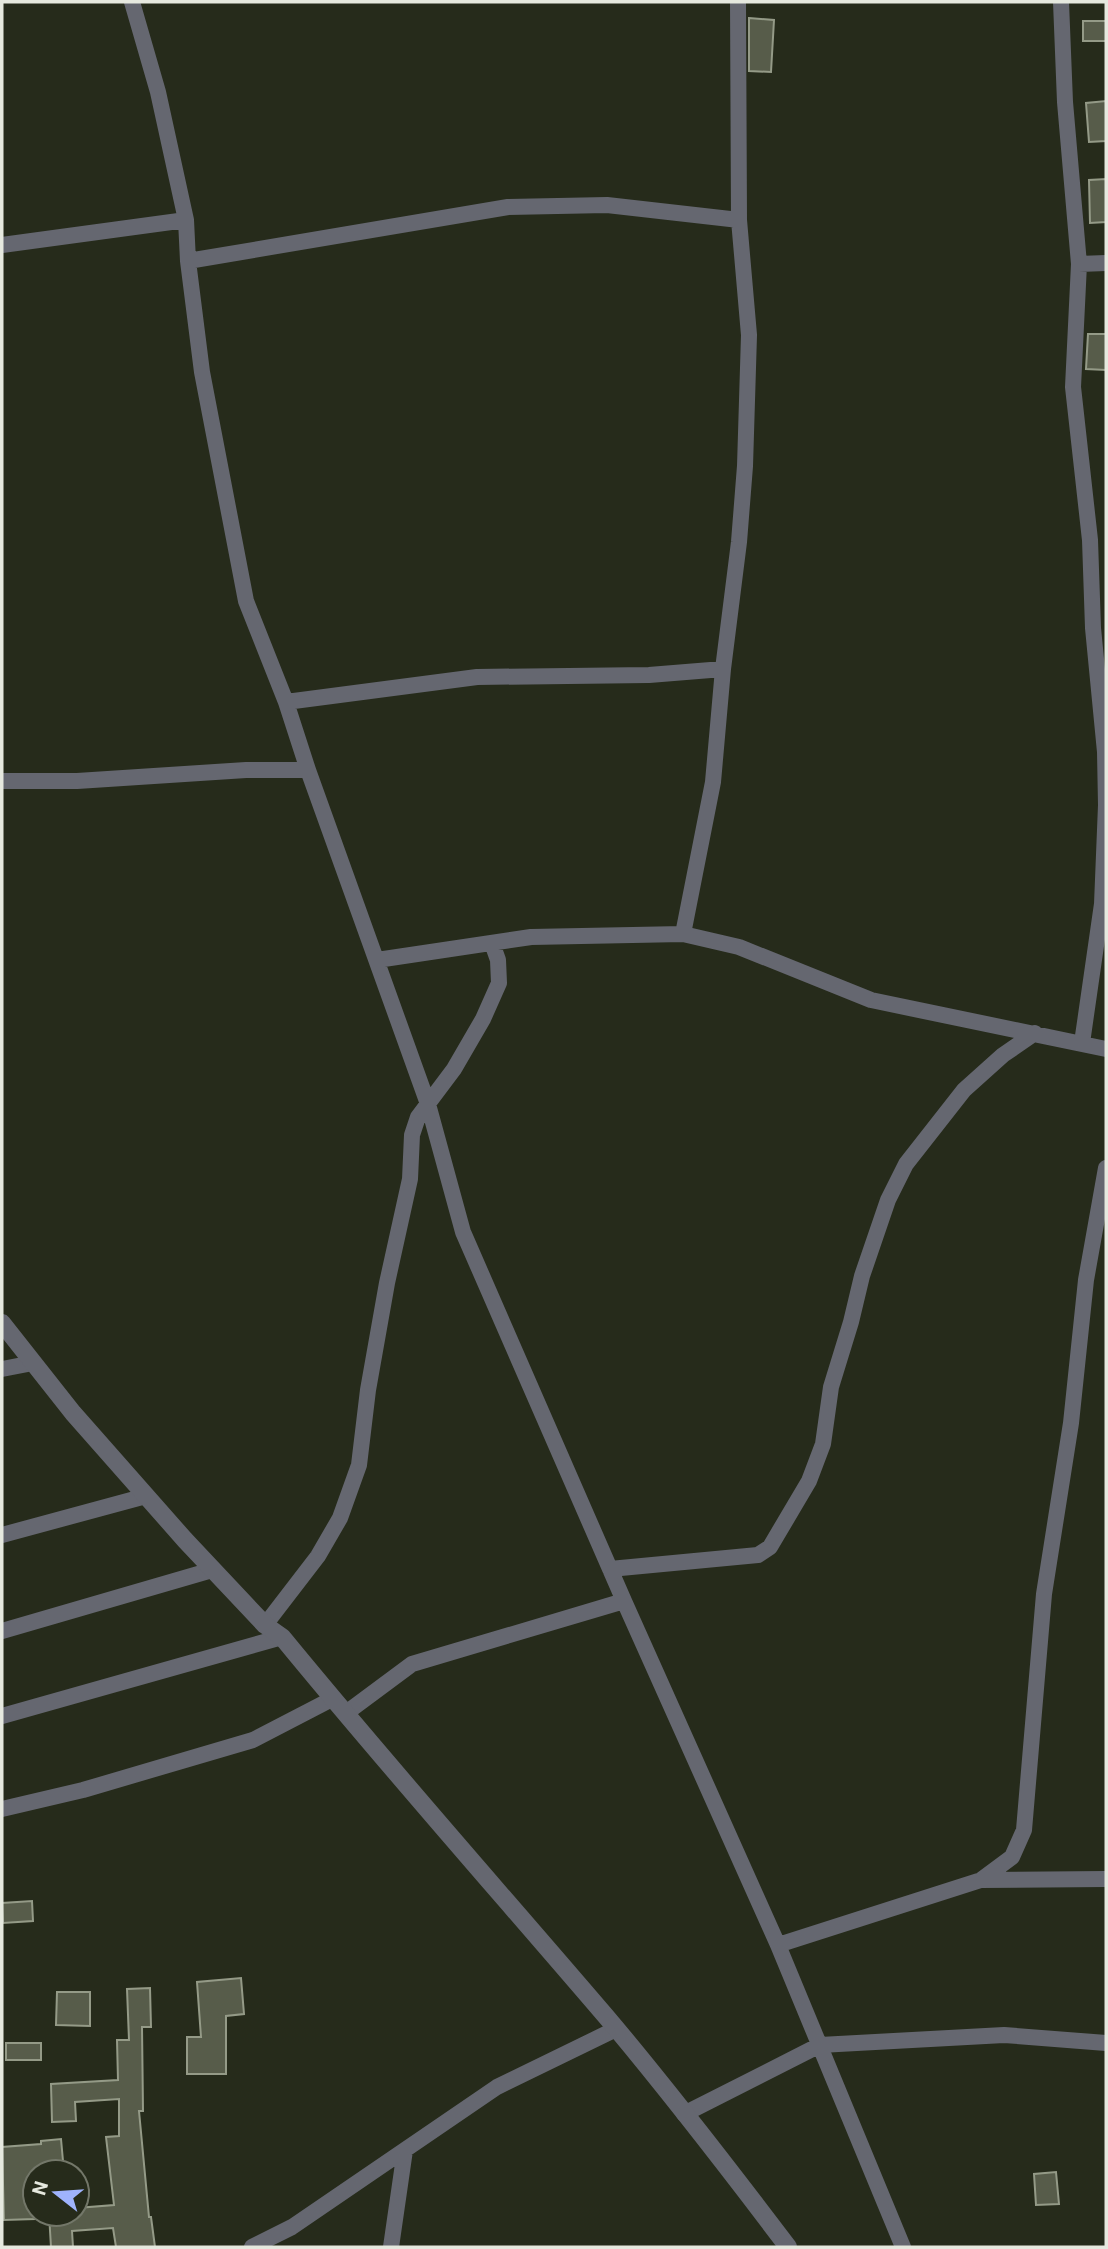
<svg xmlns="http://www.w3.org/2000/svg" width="1108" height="2249" font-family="Roboto,sans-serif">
<rect width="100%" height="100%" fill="#262b1b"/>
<path fill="#575c4a" stroke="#949a87" stroke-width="2" d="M 749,18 L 774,20 L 771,72 L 749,71 Z
M 1083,21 L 1106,21 L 1106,41 L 1083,41 Z
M 1106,101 L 1106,141 L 1089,142 L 1086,103 Z
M 1106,179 L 1106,222 L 1090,223 L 1089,180 Z
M 1088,334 L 1106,334 L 1106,370 L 1086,369 Z
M 32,1901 L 33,1921 L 3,1923 L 2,1903 Z
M 241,1978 L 244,2014 L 226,2016 L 226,2074 L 187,2074 L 187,2037 L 201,2037 L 197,1982 Z
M 150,1988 L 151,2027 L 142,2027 L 143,2111 L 139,2111 L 149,2217 L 151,2217 L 155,2247 L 116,2247 L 113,2228 L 72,2231 L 73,2247 L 51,2247 L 49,2214 L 77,2214 L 77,2208 L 114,2205 L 106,2137 L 119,2136 L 119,2099 L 75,2102 L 76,2121 L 52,2122 L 51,2084 L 118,2080 L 117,2040 L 129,2040 L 127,1989 Z
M 57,1992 L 90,1992 L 90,2026 L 56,2025 Z
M 6,2043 L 41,2043 L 41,2060 L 6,2060 Z
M 61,2139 L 64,2172 L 35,2172 L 35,2219 L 4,2220 L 2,2147 L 41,2144 L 41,2141 Z
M 1056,2172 L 1059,2204 L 1036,2205 L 1034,2174 Z"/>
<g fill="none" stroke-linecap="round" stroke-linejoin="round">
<path stroke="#656770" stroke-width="16" d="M 132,2 L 158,92 L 186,220 L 188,261 L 202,372 L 246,601 L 286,702 L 308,770 L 428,1104 L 463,1232 L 624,1601 L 778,1945 L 903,2247
M 1061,2 L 1065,102 L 1079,264 L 1073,387 L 1090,540 L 1093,628 L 1105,752 L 1106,805 L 1102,904 L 1082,1043
M 2,245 L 186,220
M 188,261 L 508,207 L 607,205 L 739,220
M 1079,264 L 1106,263
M 286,702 L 477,677 L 649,675 L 723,669
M 2,781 L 77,781 L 246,770 L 308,770
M 683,934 L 713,782 L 723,669 L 739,542 L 745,466 L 749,335 L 739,220 L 738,2
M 377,960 L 531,937 L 683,934 L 739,947 L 871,1000 L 1106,1049
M 2,1369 L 33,1363
M 2,1535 L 146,1496
M 610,1569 L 758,1555 L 770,1547 L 809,1481 L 823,1444 L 831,1387 L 851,1322 L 862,1276 L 888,1200 L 906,1164 L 964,1090 L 1003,1055 L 1035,1033
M 265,1625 L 318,1556 L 340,1518 L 359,1465 L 368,1390 L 387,1283 L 410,1179 L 412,1135 L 418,1117 L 454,1069 L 483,1019 L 499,983 L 498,960 L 492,943
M 2,1631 L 212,1570
M 346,1713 L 412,1664 L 624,1601
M 2,1716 L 282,1637
M 2,1809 L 83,1790 L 253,1740 L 332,1699
M 981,1880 L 1012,1857 L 1024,1830 L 1044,1594 L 1071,1423 L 1086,1280 L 1106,1168
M 778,1945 L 981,1880 L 1106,1879
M 684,2114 L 820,2045 L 1004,2035 L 1106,2043
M 252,2247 L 292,2227 L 497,2087 L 616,2029
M 391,2247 L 405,2150"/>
<path stroke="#656770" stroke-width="18" d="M 2,1323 L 73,1413 L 185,1540 L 265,1625 L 282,1637 C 390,1769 504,1897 615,2027 C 675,2099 732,2173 788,2247"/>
</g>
<rect width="1108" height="2249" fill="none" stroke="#e6e9df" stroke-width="7"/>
<g transform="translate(56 2193) rotate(287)"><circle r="33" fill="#262b1b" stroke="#737769" stroke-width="2"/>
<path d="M0-5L12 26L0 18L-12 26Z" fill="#9fb3fd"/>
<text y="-10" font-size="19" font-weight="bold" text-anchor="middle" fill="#e6e9df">N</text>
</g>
</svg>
